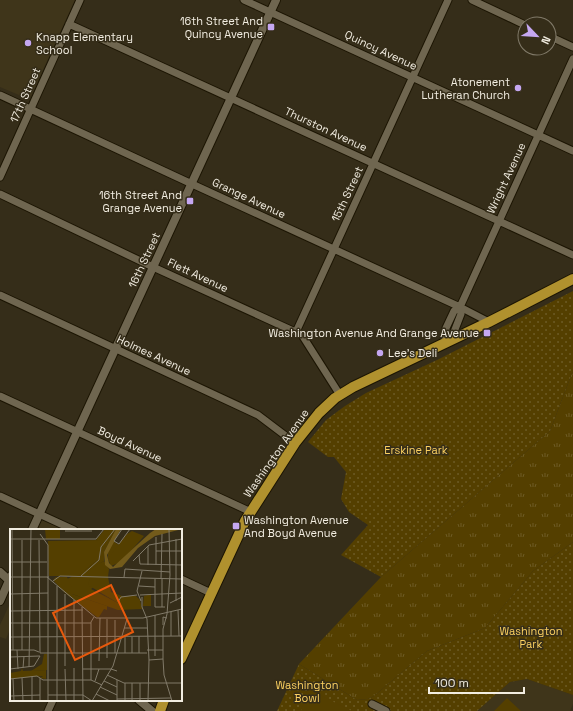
<svg xmlns="http://www.w3.org/2000/svg" width="573" height="711" font-family="'Space Grotesk',sans-serif">
<defs>
<pattern id="grass-tufts" width="24" height="20" patternUnits="userSpaceOnUse"><rect width="24" height="20" fill="#543f00"/><path d="M3 7l-1-3M5 7V3M7 7l1-3M15 17l-1-3M17 17v-4M19 17l1-3" fill="none" stroke="#6d5b25"/></pattern>
<pattern id="park-dots" width="8" height="8" patternUnits="userSpaceOnUse"><rect width="8" height="8" fill="#543f00"/><path d="M2 2h.1M6 6h.1" fill="none" stroke="#6d5b25" stroke-width="1.8" stroke-linecap="round"/></pattern>
</defs>
<rect width="100%" height="100%" fill="#352d19"/>
<path fill="#3f351a" d="M 0,0 L 75,0 L 31,96 L 26,98 L 0,87 Z
M 40,514 L 74,530 L 32,530 Z
M 11,601 L 11,627 L 6,639 L 0,637 L 0,625 Z
M 527,679 L 573,695 L 573,704 L 570,711 L 477,711 L 510,682 Z"/>
<path fill="url(#grass-tufts)" d="M 573,372 L 573,542 L 533,571 L 485,628 L 427,651 L 374,696 L 368,699 L 357,700 L 299,664 L 381,577 L 550,431 L 572,373 Z"/>
<path fill="url(#park-dots)" d="M 573,291 L 573,372 L 572,373 L 550,431 L 381,577 L 341,555 L 368,525 L 349,512 L 341,499 L 346,472 L 334,457 L 328,457 L 308,442 L 326,420 L 345,406 L 366,393 L 437,360 Z
M 573,542 L 573,695 L 527,679 L 510,682 L 477,711 L 277,711 L 299,664 L 357,700 L 368,699 L 374,696 L 427,651 L 485,628 L 533,571 Z"/>
<path fill="#543f00" d="M 308,689 L 352,711 L 301,711 L 303,702 Z
M 507,698 L 521,711 L 494,711 Z"/>
<g fill="none" stroke-linecap="round" stroke-linejoin="round">
<g stroke="#1c1503" stroke-width="9">
<path id="minor" d="M 244,0 L 573,151
M 472,0 L 525,25
M 69,24 L 573,255
M 549,36 L 573,47
M 0,95 L 192,184 L 460,307 L 489,322
M 0,177 L 80,0
M 0,194 L 153,267 L 302,335 L 340,395
M 0,295 L 258,415 L 295,443
M 296,332 L 448,0
M 447,340 L 454,332 L 461,314 L 460,307
M 445,343 L 446,328 L 454,311 L 460,307 L 573,59
M 0,396 L 251,512
M 0,496 L 74,530
M 181,579 L 211,593
M 372,704 L 386,711
M 48,711 L 53,700"/>
</g>
<g stroke="#1c1503" stroke-width="10">
<path id="tertiary" d="M 32,530 L 276,0
M 0,572 L 11,582
M 0,601 L 11,576
M 139,700 L 152,711"/>
</g>
<g stroke="#1c1503" stroke-width="12">
<path id="primary" d="M 181,659 L 245,521 L 295,443 L 319,413 L 335,398 L 353,387 L 489,322 L 573,279
M 160,711 L 164,700"/>
</g>
<use href="#minor" stroke="#6f6650" stroke-width="7"/>
<use href="#tertiary" stroke="#6f6650" stroke-width="8"/>
<use href="#primary" stroke="#b0912e" stroke-width="10"/>
</g>
<g fill="#c5a7f1" stroke="#352d19" stroke-width="1.5">
<rect x="267" y="23" width="8" height="8" rx="2"/>
<circle cx="28" cy="43" r="4"/>
<circle cx="518" cy="88" r="4"/>
<rect x="186" y="197" width="8" height="8" rx="2"/>
<rect x="483" y="329" width="8" height="8" rx="2"/>
<circle cx="380" cy="353" r="4"/>
<rect x="232" y="522" width="8" height="8" rx="2"/>
</g>
<g text-anchor="middle" dominant-baseline="central" stroke-width="3" stroke-linejoin="round" paint-order="stroke">
<g font-size="11" fill="#f2ede1" stroke="#352d19" text-anchor="end">
<text x="263" y="21">16th Street And<tspan x="263" dy="13">Quincy Avenue</tspan></text>
<text x="36" y="37" text-anchor="start">Knapp Elementary<tspan x="36" dy="13">School</tspan></text>
<text x="510" y="82">Atonement<tspan x="510" dy="13">Lutheran Church</tspan></text>
<text x="182" y="195">16th Street And<tspan x="182" dy="13">Grange Avenue</tspan></text>
<text x="479" y="333">Washington Avenue And Grange Avenue</text>
<text x="388" y="353" text-anchor="start">Lee's Deli</text>
<text x="244" y="520" text-anchor="start">Washington Avenue<tspan x="244" dy="13">And Boyd Avenue</tspan></text>
</g>
<g font-size="11" fill="#f2ede1" stroke="#352d19">
<text transform="translate(381 50) rotate(25)">Quincy Avenue</text>
<text transform="translate(25 95) rotate(-66)">17th Street</text>
<text transform="translate(326 129) rotate(25)">Thurston Avenue</text>
<text transform="translate(506 178) rotate(-65)">Wright Avenue</text>
<text transform="translate(347 194) rotate(-65)">15th Street</text>
<text transform="translate(249 198) rotate(25)">Grange Avenue</text>
<text transform="translate(144 260) rotate(-65)">16th Street</text>
<text transform="translate(198 275) rotate(25)">Flett Avenue</text>
<text transform="translate(154 355) rotate(25)">Holmes Avenue</text>
<text transform="translate(130 444) rotate(25)">Boyd Avenue</text>
<text transform="translate(276 453) rotate(-55)">Washington Avenue</text>
</g>
<g font-size="11" fill="#fbd060" stroke="#352d19">
<text x="416" y="450">Erskine Park</text>
<text x="531" y="631">Washington<tspan x="531" dy="13">Park</tspan></text>
<text x="307" y="685">Washington<tspan x="307" dy="13">Bowl</tspan></text>
</g>
</g>
<g transform="translate(10 529)">
<rect width="172" height="172" fill="#352d19"/>
<path d="M 122,2 L 134,7 L 111,33 L 101,37 L 98,30 L 100,26 L 117,5 ZM 94,32 L 99,40 L 98,48 L 81,60 L 108,74 L 108,81 L 62,65 L 57,50 ZM 12,139 L 13,142 L 36,141 L 36,150 L 30,149 L 33,147 L 0,150 L 0,144 L 11,142 Z" fill="#543f00"/>
<path d="M 35,0 L 50,0 L 50,10 L 36,10 ZM 90,11 L 90,29 L 68,47 L 39,47 L 38,12 Z" fill="#543f00"/>
<path d="M 95,0 L 106,0 L 94,23 L 94,32 L 68,47 L 90,29 L 90,12 L 86,11 ZM 103,12 L 109,16 L 98,30 L 98,23 ZM 46,48 L 57,48 L 62,58 L 62,65 L 97,77 L 97,81 L 94,80 L 89,88 L 87,88 L 55,64 L 43,51 ZM 80,48 L 98,48 L 101,63 L 112,67 L 126,67 L 130,71 L 132,80 L 108,81 L 108,74 L 78,56 ZM 141,65 L 141,77 L 133,77 L 134,67 ZM 34,125 L 37,125 L 37,141 L 21,142 L 32,135 Z" fill="#543f00"/>
<path d="M 106,0 L 111,0 L 97,26 L 99,34 L 103,38 L 140,4 L 146,0 L 172,0 L 145,7 L 128,19 L 112,38 L 100,40 L 95,36 L 94,23 Z" fill="#735b1b"/>
<path fill="none" stroke="#817a69" stroke-width="1" d="M 2,0 L 3,121M 112,0 L 104,12 L 109,15 L 120,0M 159,0 L 160,46 L 157,85 L 153,100 L 153,130 L 154,146 L 162,172M 55,2 L 82,2M 30,5 L 38,16 L 38,172M 146,8 L 146,36M 0,10 L 86,10 L 94,0M 166,10 L 166,72M 12,11 L 12,121M 29,11 L 30,124 L 137,124M 138,17 L 138,36M 146,22 L 172,22M 129,26 L 130,35 L 172,36M 123,32 L 139,16 L 172,10M 0,33 L 37,33M 71,47 L 89,31 L 91,18 L 105,0M 0,48 L 39,48M 37,48 L 86,89 L 133,89 L 172,80M 114,48 L 115,40 L 160,43M 145,50 L 145,78 L 155,78M 151,50 L 152,5M 43,52 L 50,47 L 172,50M 47,57 L 47,172M 129,57 L 145,58M 0,65 L 38,64M 55,65 L 55,137M 130,66 L 172,64M 132,68 L 132,78 L 137,90 L 139,131M 64,71 L 64,124M 131,72 L 127,62 L 132,42M 108,73 L 111,68 L 127,66M 160,74 L 172,68M 72,78 L 73,172M 152,78 L 152,50M 168,81 L 169,107M 0,82 L 73,81M 161,83 L 161,107M 145,86 L 145,127M 97,90 L 97,129M 105,91 L 105,124M 0,94 L 81,94M 153,96 L 153,88 L 157,89M 114,99 L 137,99M 129,107 L 129,124M 0,108 L 172,107M 115,108 L 115,124M 122,108 L 122,124M 0,121 L 24,121 L 29,123M 7,121 L 8,140M 137,121 L 153,121M 0,128 L 30,127M 139,131 L 153,130M 89,132 L 90,89M 19,138 L 21,0M 13,139 L 14,127M 64,139 L 64,172M 0,140 L 24,137 L 30,127M 55,140 L 56,172M 73,140 L 101,140 L 107,142M 97,146 L 114,154 L 172,154M 22,148 L 22,172M 12,149 L 13,172M 30,149 L 30,172M 0,150 L 27,147 L 33,151 L 81,151 L 92,156M 3,150 L 4,172M 81,151 L 81,93 L 84,88M 107,151 L 107,172M 85,152 L 89,140M 94,152 L 107,158M 115,154 L 115,172M 122,154 L 122,172M 130,154 L 130,172M 90,158 L 107,166M 86,165 L 100,172M 38,166 L 73,166 L 82,172M 0,167 L 30,166M 107,170 L 161,169M 82,172 L 103,137 L 117,90M 138,172 L 139,131"/>
<path fill="#e8590c" fill-opacity="0.15" stroke="#e8590c" stroke-width="2" d="M 101,56 L 123,103 L 65,131 L 43,84 Z"/>
<rect width="172" height="172" fill="none" stroke="#f2ede1" stroke-width="2"/>
</g>
<g transform="translate(537 36) rotate(115)"><circle r="19" fill="#352d19" stroke="#817a69"/>
<path d="M0-3L7 15L0 10L-7 15Z" fill="#c5a7f1"/>
<text y="-6" font-size="11" font-weight="bold" text-anchor="middle" fill="#f2ede1">N</text>
</g>
<path d="M429 687v6h95v-6" fill="none" stroke="#f2ede1" stroke-width="2"/>
<text x="435" y="687" font-size="12" fill="#f2ede1" stroke="#352d19" stroke-width="3" paint-order="stroke">100 m</text>
</svg>
